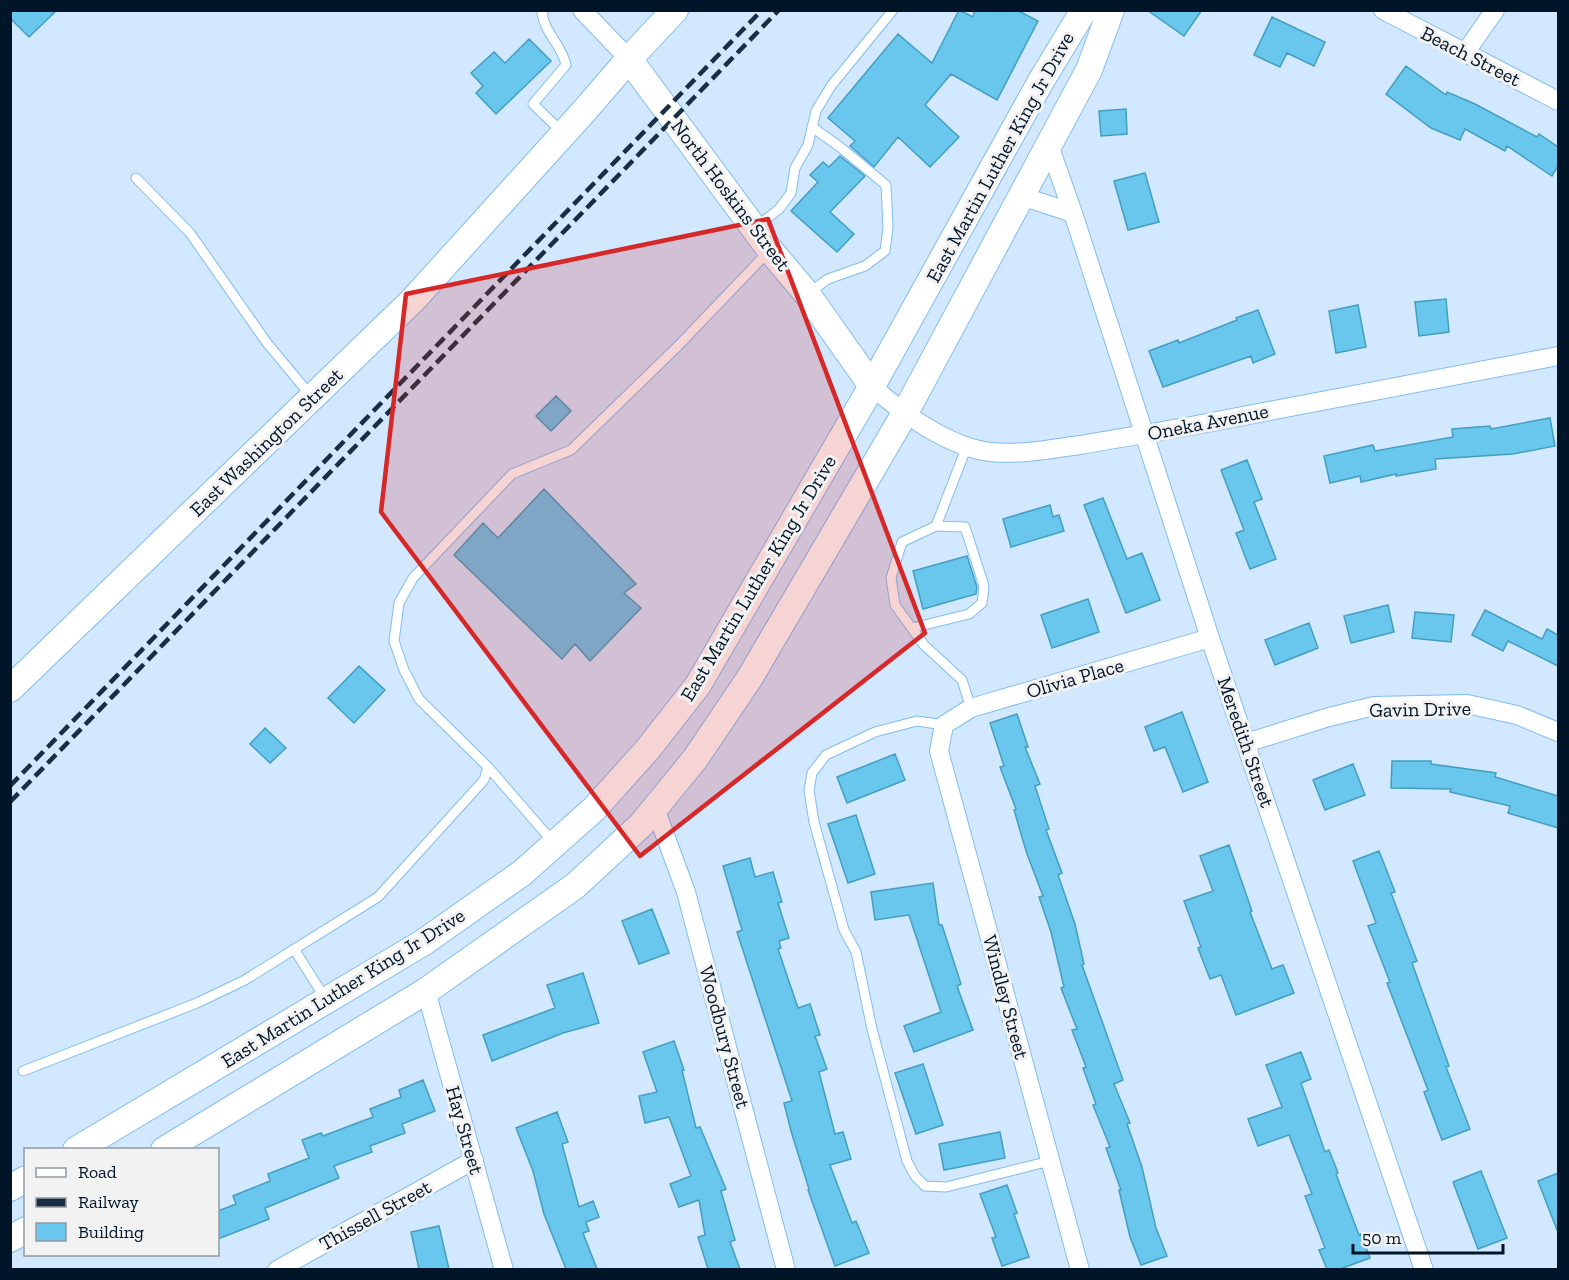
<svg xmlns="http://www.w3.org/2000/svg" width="1569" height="1280" font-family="'Zilla Slab',serif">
<rect width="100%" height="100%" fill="#d1e8ff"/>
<path fill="#69c6ed" stroke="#449ec1" stroke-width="1.5" d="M 10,10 L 57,10 L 29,37 L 10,18 Z
M 959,10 L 973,17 L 975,10 L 1017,10 L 1038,21 L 997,100 L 951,74 L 925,105 L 959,137 L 930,167 L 898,137 L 874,167 L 850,146 L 855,141 L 828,118 L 898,34 L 932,63 Z
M 1147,10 L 1202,10 L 1184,36 Z
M 1272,17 L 1325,42 L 1314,66 L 1287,53 L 1280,67 L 1254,55 Z
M 529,39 L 551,61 L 496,114 L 476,93 L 483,86 L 471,73 L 494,52 L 505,63 Z
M 1406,66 L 1446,95 L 1447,92 L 1475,104 L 1537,137 L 1539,134 L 1558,147 L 1558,166 L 1552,176 L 1507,146 L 1505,151 L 1465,129 L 1460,140 L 1431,128 L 1386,94 Z
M 1126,109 L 1127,134 L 1101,136 L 1099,111 Z
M 840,156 L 865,176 L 830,212 L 854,234 L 837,252 L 791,211 L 818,182 L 810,175 L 823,162 L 829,167 Z
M 1145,173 L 1159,222 L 1128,230 L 1114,181 Z
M 1446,299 L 1449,332 L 1419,336 L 1415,302 Z
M 1358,305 L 1366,347 L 1336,353 L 1329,311 Z
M 1258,310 L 1275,354 L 1253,363 L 1251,356 L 1163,387 L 1149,351 L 1178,340 L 1179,343 L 1237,320 L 1236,318 Z
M 556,396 L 571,411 L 551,431 L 536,416 Z
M 1550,418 L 1555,446 L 1513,454 L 1435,459 L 1436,469 L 1396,476 L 1396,474 L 1361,482 L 1360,476 L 1330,483 L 1324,456 L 1373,445 L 1375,451 L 1453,437 L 1452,429 L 1490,426 L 1491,429 Z
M 1247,460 L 1262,499 L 1254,502 L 1276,559 L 1250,569 L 1236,533 L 1244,530 L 1221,470 Z
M 544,489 L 636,584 L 624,593 L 641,608 L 590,661 L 575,644 L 562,659 L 454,555 L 483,523 L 498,538 Z
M 1103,498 L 1127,559 L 1142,553 L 1160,600 L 1126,613 L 1084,505 Z
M 1050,505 L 1053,517 L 1059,515 L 1064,531 L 1011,547 L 1003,519 Z
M 967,556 L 977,587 L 976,594 L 923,609 L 913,571 Z
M 1088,599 L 1099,632 L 1052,648 L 1041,615 Z
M 1388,605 L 1394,632 L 1351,643 L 1344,616 Z
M 1485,610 L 1542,639 L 1547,629 L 1558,635 L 1558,666 L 1508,641 L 1503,651 L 1472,635 Z
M 1415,612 L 1454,615 L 1451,642 L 1412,638 Z
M 1309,623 L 1318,648 L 1275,665 L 1265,640 Z
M 359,666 L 385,690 L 354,723 L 328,698 Z
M 1182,712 L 1208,782 L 1183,792 L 1165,747 L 1154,751 L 1145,727 Z
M 1017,714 L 1028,747 L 1025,747 L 1040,784 L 1035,786 L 1049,829 L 1046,830 L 1062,873 L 1058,875 L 1075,924 L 1084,964 L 1082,965 L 1123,1080 L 1114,1084 L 1130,1123 L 1127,1124 L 1142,1167 L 1156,1228 L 1167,1256 L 1141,1265 L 1130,1237 L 1119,1190 L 1121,1190 L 1106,1148 L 1110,1147 L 1093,1105 L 1096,1104 L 1083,1068 L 1086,1067 L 1072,1030 L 1077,1029 L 1061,988 L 1064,987 L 1051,932 L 1039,897 L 1043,896 L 1027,854 L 1014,810 L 1016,809 L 1000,767 L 1004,766 L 990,723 Z
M 265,728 L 286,748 L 270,763 L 250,744 Z
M 895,754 L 905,780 L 847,803 L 837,777 Z
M 1392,761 L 1431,761 L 1431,764 L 1496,773 L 1495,777 L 1558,796 L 1558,828 L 1508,813 L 1510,806 L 1450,792 L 1451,789 L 1391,788 Z
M 1353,764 L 1365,795 L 1325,810 L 1313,780 Z
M 856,815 L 875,874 L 848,883 L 828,824 Z
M 1229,845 L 1252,911 L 1250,912 L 1272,969 L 1283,965 L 1294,993 L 1236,1015 L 1221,975 L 1210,979 L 1198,948 L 1201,947 L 1184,901 L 1213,891 L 1200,856 Z
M 1379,851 L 1395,892 L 1391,893 L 1417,961 L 1412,963 L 1449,1066 L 1446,1067 L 1470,1129 L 1442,1140 L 1424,1092 L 1428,1090 L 1387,983 L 1390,982 L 1368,926 L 1376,923 L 1353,861 Z
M 750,858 L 755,877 L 773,872 L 782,902 L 778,903 L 789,938 L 779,941 L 781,948 L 778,949 L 798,1008 L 810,1004 L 820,1035 L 815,1036 L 827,1069 L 819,1072 L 835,1134 L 843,1132 L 851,1159 L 830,1165 L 852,1223 L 856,1221 L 869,1253 L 835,1266 L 808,1190 L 809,1189 L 791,1131 L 784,1103 L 792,1101 L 737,932 L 742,930 L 723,866 Z
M 933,883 L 939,925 L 942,925 L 961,984 L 957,986 L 973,1030 L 914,1052 L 904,1026 L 941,1012 L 909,915 L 875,920 L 871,892 Z
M 652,909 L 669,953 L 639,964 L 622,921 Z
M 583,973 L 599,1023 L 563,1033 L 492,1061 L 483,1035 L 555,1008 L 547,985 Z
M 674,1041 L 684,1070 L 682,1070 L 696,1128 L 700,1127 L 726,1189 L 721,1191 L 735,1240 L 730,1242 L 740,1269 L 708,1269 L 698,1237 L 705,1235 L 699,1200 L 679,1207 L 670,1184 L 691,1176 L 669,1117 L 645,1123 L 639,1096 L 657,1092 L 643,1052 Z
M 1301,1052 L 1311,1079 L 1301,1083 L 1325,1152 L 1329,1150 L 1338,1173 L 1336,1174 L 1359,1235 L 1361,1234 L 1370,1258 L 1340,1269 L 1327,1269 L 1319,1250 L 1325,1248 L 1305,1196 L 1312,1194 L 1289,1135 L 1258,1146 L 1248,1119 L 1282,1107 L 1266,1065 Z
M 923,1064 L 943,1125 L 916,1134 L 895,1073 Z
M 423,1080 L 435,1111 L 402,1124 L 405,1133 L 370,1146 L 372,1152 L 334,1166 L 339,1178 L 265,1208 L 269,1219 L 218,1239 L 218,1211 L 236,1204 L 233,1196 L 270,1181 L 268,1174 L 309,1158 L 302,1140 L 321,1133 L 323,1136 L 373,1117 L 370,1109 L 401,1097 L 399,1090 Z
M 557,1112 L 568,1142 L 562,1144 L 579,1207 L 593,1201 L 599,1217 L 586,1222 L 589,1231 L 583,1233 L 597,1269 L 566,1269 L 544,1214 L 533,1171 L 516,1128 Z
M 1000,1132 L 1005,1158 L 944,1170 L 939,1144 Z
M 1481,1171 L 1507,1238 L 1478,1249 L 1453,1182 Z
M 1558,1173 L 1558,1230 L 1557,1230 L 1538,1181 Z
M 1007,1185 L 1017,1213 L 1014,1214 L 1029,1257 L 1002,1266 L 992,1238 L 996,1237 L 980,1194 Z
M 439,1226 L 449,1269 L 419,1269 L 411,1232 Z"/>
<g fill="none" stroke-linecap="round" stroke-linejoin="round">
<g stroke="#81bcf3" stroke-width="11">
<path id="lane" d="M 544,10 L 542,13 C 545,34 562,45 566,65 L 533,104 L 562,132
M 136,178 L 190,233 L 267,343 L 311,396
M 755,228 L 779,209 L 791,193 L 795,168 L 808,145 L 816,111 L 831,86 L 893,10
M 810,292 L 828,279 L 865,266 L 885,251 L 888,227 L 886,185 L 840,147 L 812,127
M 936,526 L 967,446
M 912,628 L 969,614 L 982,603 L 984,586 L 965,527 L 936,526 L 902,542 L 891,578 L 895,605 L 924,645 L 962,680 L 971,708
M 944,725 L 917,721 L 875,732 L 826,755 L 812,773 L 809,790 L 814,822 L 844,930 L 856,952 L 872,1029 L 907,1161 L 915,1176 L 925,1186 L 946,1187 L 1050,1161
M 488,767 L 553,842
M 294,949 L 325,998
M 23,1071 L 197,1003 L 245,980 L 378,897 L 484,780 L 488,767 L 419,699 L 404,670 L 394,641 L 399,603 L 413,578 L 512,474 L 571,450 L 679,345 L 768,252"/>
</g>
<g stroke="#81bcf3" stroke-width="20">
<path id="street" d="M 582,10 L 629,59
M 1383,10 L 1558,101
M 1465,53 L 1495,10
M 1049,145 L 1073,213 L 1210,638 L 1424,1270
M 1021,196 L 1073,213
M 872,386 C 901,413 949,447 990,452 C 1020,455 1050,449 1080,445 C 1119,438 1158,432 1196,425 C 1317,402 1438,379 1558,356
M 1246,743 L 1329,717 L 1374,706 L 1467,704 L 1517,715 L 1558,732
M 655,808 L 686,892 L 786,1270
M 426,991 L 504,1270
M 277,1270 L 474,1160
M 1080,1270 L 939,751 L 944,725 L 971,708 L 1210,638"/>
</g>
<g stroke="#81bcf3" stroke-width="28">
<path id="secondary" d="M 629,59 L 770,250 L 807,294 L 872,386
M 10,689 L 413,300 L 586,109 L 629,59 L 675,10
M 76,1150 L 424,942 L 522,873 L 594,809 L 648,749 L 698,685 L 872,386 L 1041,81 L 1084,10
M 164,1150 L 426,991 L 575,886 L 641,825 L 695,759 L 749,679 L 905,413 L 1089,70 L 1111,10
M 10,1188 L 26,1179
M 10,1239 L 26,1230"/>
</g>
<use href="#lane" stroke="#fff" stroke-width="9"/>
<use href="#street" stroke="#fff" stroke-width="18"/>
<use href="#secondary" stroke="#fff" stroke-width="26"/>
<path stroke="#192e42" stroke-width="4.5" stroke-dasharray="12 6" stroke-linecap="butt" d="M 10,786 L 762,10
M 10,802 L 779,10"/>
</g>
<path fill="#d62828" fill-opacity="0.2" stroke="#d62828" stroke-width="4.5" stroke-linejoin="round" d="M 768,219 L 925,633 L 640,856 L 381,512 L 406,294 Z"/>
<g text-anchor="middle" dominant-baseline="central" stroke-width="6" stroke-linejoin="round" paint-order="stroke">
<g font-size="20" fill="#001528" stroke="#f2f2f2">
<text transform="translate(1471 56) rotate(27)">Beach Street</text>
<text transform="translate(1000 157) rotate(-61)">East Martin Luther King Jr Drive</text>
<text transform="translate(731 195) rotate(53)">North Hoskins Street</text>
<text transform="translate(1208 422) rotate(-11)">Oneka Avenue</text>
<text transform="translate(266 442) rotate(-44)">East Washington Street</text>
<text transform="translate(758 578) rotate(-59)">East Martin Luther King Jr Drive</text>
<text transform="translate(1075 678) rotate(-16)">Olivia Place</text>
<text transform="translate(1420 709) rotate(-1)">Gavin Drive</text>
<text transform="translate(1246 742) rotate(71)">Meredith Street</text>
<text transform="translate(343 988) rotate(-32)">East Martin Luther King Jr Drive</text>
<text transform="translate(1006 997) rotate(75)">Windley Street</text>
<text transform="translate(725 1037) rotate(75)">Woodbury Street</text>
<text transform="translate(465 1130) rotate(74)">Hay Street</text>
<text transform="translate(375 1215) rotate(-29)">Thissell Street</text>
</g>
</g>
<rect width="1569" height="1280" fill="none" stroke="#001528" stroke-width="24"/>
<rect x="24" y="1148" width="195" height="108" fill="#f2f2f2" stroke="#919aa1" stroke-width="1.5"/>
<rect x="36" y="1168" width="30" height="9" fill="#ffffff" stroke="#919aa1" stroke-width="1.5"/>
<text x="78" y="1178" font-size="18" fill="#001528">Road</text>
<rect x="36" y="1198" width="30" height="9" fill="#192e42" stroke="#919aa1" stroke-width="1.5"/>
<text x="78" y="1208" font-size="18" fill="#001528">Railway</text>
<rect x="36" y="1223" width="30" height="18" fill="#69c6ed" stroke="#919aa1" stroke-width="1.5"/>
<text x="78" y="1238" font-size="18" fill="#001528">Building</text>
<path d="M1353 1244v9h150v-9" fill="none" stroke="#001528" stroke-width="3"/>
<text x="1362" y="1244" font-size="18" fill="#001528" stroke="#f2f2f2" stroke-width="4.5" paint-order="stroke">50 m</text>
</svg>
